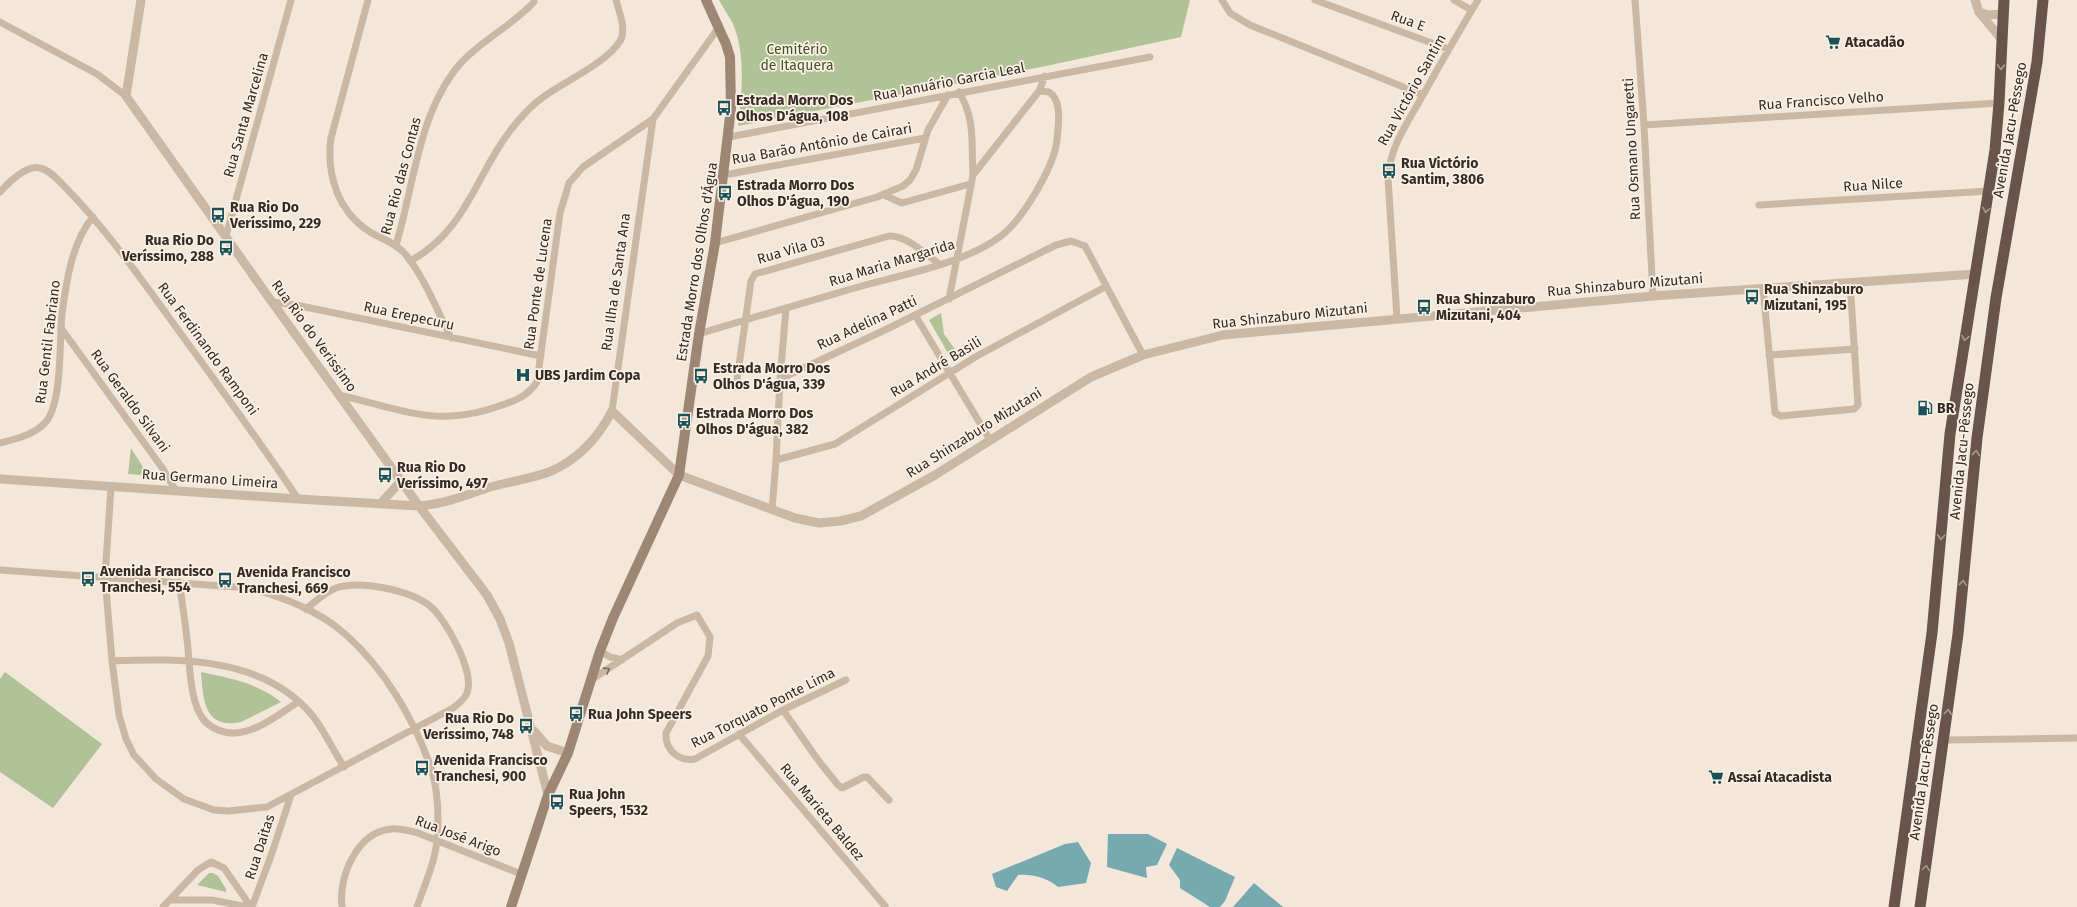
<svg xmlns="http://www.w3.org/2000/svg" width="2077" height="907" font-family="'Fira Sans',sans-serif">
<rect width="100%" height="100%" fill="#f2e7d8"/>
<path fill="#b1c198" d="M 719,0 L 1190,0 L 1181,37 L 1046,66 L 738,126 C 742,95 746,54 733,24 C 729,16 723,8 719,0 Z
M 941,313 L 944,334 L 959,355 L 952,360 L 929,320 Z
M 131,448 L 146,472 L 140,475 L 128,474 Z
M 5,672 L 102,744 L 53,808 L 0,772 L 0,679 Z
M 201,672 C 229,678 258,683 281,702 L 241,722 C 204,730 203,699 201,672 Z
M 209,873 L 213,873 L 218,876 L 226,889 L 226,892 L 197,885 Z"/>
<path fill="#76aab0" d="M 1108,834 L 1148,834 L 1167,844 L 1157,865 L 1146,867 L 1147,878 L 1107,867 Z
M 1078,842 L 1091,863 L 1086,883 L 1058,887 C 1047,878 1033,874 1018,875 L 1007,891 L 996,887 L 992,874 L 1065,844 Z
M 1177,848 L 1235,877 L 1225,901 L 1220,907 L 1210,907 L 1180,888 L 1180,880 L 1169,865 Z
M 1254,883 L 1283,907 L 1233,907 Z"/>
<g fill="none" stroke-linecap="round" stroke-linejoin="round">
<path stroke="#cab7a4" stroke-width="7" d="M 368,0 L 331,138 C 326,174 338,212 370,232 C 382,239 396,243 406,255 C 424,277 438,312 451,338
M 1222,0 L 1230,13 L 1250,25 L 1423,95
M 1315,0 L 1448,49
M 1454,0 L 1471,10
M 1635,0 L 1644,125 L 1653,296
M 0,22 L 97,74 L 126,96
M 959,92 C 976,120 971,144 973,175
M 1644,125 L 1999,103
M 729,137 L 1150,57
M 724,175 L 925,138
M 0,192 C 8,183 27,164 40,168 C 50,170 59,181 66,188 C 105,228 136,272 168,316 C 212,377 257,437 298,499
M 884,195 L 902,203 L 970,184
M 1759,205 L 1989,191
M 226,236 L 291,0
M 715,243 L 877,197 L 903,186 L 910,180 L 916,170 L 928,130 L 948,95
M 396,245 C 414,186 418,114 459,65 C 481,40 512,26 534,2 L 534,0
M 410,261 C 469,230 477,168 518,121 C 525,113 533,104 542,98 C 563,82 607,63 620,41 C 627,30 619,12 616,0
M 1763,288 L 1775,413 L 1781,416 L 1854,409 L 1858,405 L 1850,282
M 949,299 L 973,175 L 1039,91 L 1045,76
M 272,302 L 296,305 L 541,356
M 915,315 L 990,440
M 1397,318 L 1388,178 C 1390,146 1408,122 1423,95 C 1441,63 1459,31 1478,0
M 61,328 L 163,469 L 176,491
M 699,334 C 754,317 810,301 865,285 C 907,274 967,262 1001,236 C 1023,219 1054,167 1057,140 C 1058,126 1063,101 1049,92 L 1039,91
M 1769,355 L 1855,349
M 780,379 L 786,308
M 736,387 L 751,281 L 755,274 L 889,236 C 906,235 926,254 939,264
M 339,395 C 372,402 418,419 451,416 C 466,415 482,412 496,407 C 513,402 527,397 537,382 L 560,213 L 569,183 L 583,167 L 653,119
M 612,411 L 653,119 L 719,27
M 0,443 C 15,439 33,435 44,424 C 63,406 59,341 62,314 C 66,283 72,241 93,217
M 776,460 L 835,444 L 977,356 L 1105,287
M 111,487 L 105,577 L 112,661 L 119,715 L 126,739 L 134,755 L 156,779 L 184,799 L 214,810 L 228,811 L 267,807 L 453,708 C 458,704 465,699 467,693 C 475,672 446,619 430,606 C 410,590 360,580 336,588 C 325,592 315,602 306,609
M 772,510 L 776,460 L 780,379 L 887,329 L 1056,245 L 1071,241 L 1085,246 L 1143,355
M 0,570 L 250,588 C 284,598 318,610 345,634 C 384,668 414,719 431,768 C 438,789 439,818 437,840 C 435,863 424,886 417,907
M 179,582 C 182,601 185,620 187,639 C 190,662 189,700 203,719 C 210,728 224,734 236,733 C 258,731 280,714 298,702
M 600,651 L 610,657 L 622,660
M 112,661 C 180,658 264,657 312,715 C 324,730 333,750 344,767
M 591,680 L 677,623 L 697,615 L 710,637 L 708,656 L 666,733 C 665,750 679,762 695,759 L 783,710 L 846,680
M 783,710 L 818,760 L 838,785 L 842,788 L 864,777 L 867,777 L 889,800
M 739,734 L 885,906
M 1945,740 L 2077,738
M 171,900 L 212,900 L 247,907
M 163,907 L 198,870 L 211,862 L 224,868 L 251,907
M 252,907 L 272,853 L 291,795
M 342,907 C 338,877 357,832 391,829 C 400,828 409,831 418,833 L 521,874"/>
<path stroke="#cab7a4" stroke-width="9" d="M 141,0 L 126,96 L 272,302 L 419,506 L 487,595 L 500,619 L 509,643 L 548,795
M 1975,0 L 1979,12 L 2002,40
M 1979,12 L 1988,15 L 2003,14
M 0,479 L 298,499 L 419,506 C 444,504 464,496 487,488 C 507,482 530,479 549,472 C 578,460 598,438 612,411 L 679,475 L 795,518 L 819,523 L 840,521 L 861,516 L 935,475 L 1091,377 L 1143,355 L 1223,335 L 1653,296 L 1976,274
M 380,504 L 402,480
M 534,731 L 547,746 L 568,753"/>
<path stroke="#9e8675" stroke-width="10" d="M 511,907 L 548,795 L 568,753 L 600,651 L 613,618 L 679,475 L 699,334 L 715,243 L 731,108 L 730,57 L 726,44 L 706,0"/>
<path stroke="#68544a" stroke-width="11" d="M 1894,907 L 1932,633 L 1950,434 L 1995,150 L 1999,103 L 2004,0
M 1920,907 L 1958,634 L 1977,438 L 1996,298 L 2037,62 L 2043,0"/>
</g>
<defs><path id="oneway-chevron" d="M-2-3.5L2.5 0L-2 3.5" fill="none" stroke-width="1.6" stroke-linecap="round" stroke-linejoin="round"/></defs>
<g stroke="#aa9b8f">
<use href="#oneway-chevron" transform="translate(2001 67) rotate(92)"/>
<use href="#oneway-chevron" transform="translate(1986 210) rotate(99)"/>
<use href="#oneway-chevron" transform="translate(1965 338) rotate(99)"/>
<use href="#oneway-chevron" transform="translate(1976 453) rotate(-84)"/>
<use href="#oneway-chevron" transform="translate(1941 537) rotate(95)"/>
<use href="#oneway-chevron" transform="translate(1963 583) rotate(-84)"/>
<use href="#oneway-chevron" transform="translate(1948 712) rotate(-83)"/>
<use href="#oneway-chevron" transform="translate(1926 868) rotate(-82)"/>
</g>
<use stroke="#786a5f" href="#oneway-chevron" transform="translate(607 670) rotate(-32)"/>
<defs>
<g id="supermarket-bare" transform="scale(1.2)"><path d="M-6-5.5h2.5l.6 2H6L4.5 2H-2.5L-4.4-4H-6ZM-1.5 3.2a1.3 1.3 0 1 0 .1 0ZM3 3.2a1.3 1.3 0 1 0 .1 0Z" fill="#1a5158" stroke="#faf1e4" stroke-width="2.5" paint-order="stroke"/></g>
<g id="bus-bare" transform="scale(1.2)"><path d="M-5-6H5V4H4V6H2V4H-2V6H-4V4H-5ZM-3.5-4V0h7V-4ZM-3.5 1.2v1.5H-2V1.2ZM2 1.2v1.5H3.5V1.2Z" fill="#1a5158" stroke="#faf1e4" stroke-width="2.5" paint-order="stroke"/></g>
<g id="hospital-bare" transform="scale(1.2)"><path d="M-5-5h3v3.5h4V-5h3V5h-3V1.5h-4V5h-3Z" fill="#1a5158" stroke="#faf1e4" stroke-width="2.5" paint-order="stroke"/></g>
<g id="fuel-bare" transform="scale(1.2)"><path d="M-5.5-6h7V0h2V4h1.3V-2.5L3-4.5l.8-.8L6-3V5H2.5V1h-1V6h-7ZM-4.2-4.7v3.2H.2V-4.7Z" fill="#1a5158" stroke="#faf1e4" stroke-width="2.5" paint-order="stroke"/></g>
</defs>
<g fill-rule="evenodd">
<use href="#supermarket-bare" x="1833" y="42"/>
<use href="#bus-bare" x="724" y="108"/>
<use href="#bus-bare" x="1389" y="171"/>
<use href="#bus-bare" x="725" y="193"/>
<use href="#bus-bare" x="218" y="215"/>
<use href="#bus-bare" x="226" y="248"/>
<use href="#bus-bare" x="1752" y="297"/>
<use href="#bus-bare" x="1424" y="307"/>
<use href="#hospital-bare" x="523" y="375"/>
<use href="#bus-bare" x="701" y="376"/>
<use href="#fuel-bare" x="1925" y="408"/>
<use href="#bus-bare" x="684" y="421"/>
<use href="#bus-bare" x="385" y="475"/>
<use href="#bus-bare" x="88" y="579"/>
<use href="#bus-bare" x="225" y="580"/>
<use href="#bus-bare" x="576" y="714"/>
<use href="#bus-bare" x="526" y="726"/>
<use href="#bus-bare" x="422" y="768"/>
<use href="#supermarket-bare" x="1716" y="777"/>
<use href="#bus-bare" x="557" y="802"/>
</g>
<g text-anchor="middle" dominant-baseline="central" stroke-width="3.5" stroke-linejoin="round" paint-order="stroke">
<g font-size="14" fill="#352b26" stroke="#faf1e4">
<text transform="translate(1408 21) rotate(20)">Rua E</text>
<text transform="translate(949 82) rotate(-11)">Rua Januário Garcia Leal</text>
<text transform="translate(1412 90) rotate(-61)">Rua Victório Santim</text>
<text transform="translate(1821 101) rotate(-4)">Rua Francisco Velho</text>
<text transform="translate(246 115) rotate(-74)">Rua Santa Marcelina</text>
<text transform="translate(2010 130) rotate(-80)">Avenida Jacu-Pêssego</text>
<text transform="translate(822 144) rotate(-10)">Rua Barão Antônio de Cairari</text>
<text transform="translate(1632 149) rotate(-93)">Rua Osmano Ungaretti</text>
<text transform="translate(401 176) rotate(-75)">Rua Rio das Contas</text>
<text transform="translate(1873 185) rotate(-4)">Rua Nilce</text>
<text transform="translate(791 250) rotate(-16)">Rua Vila 03</text>
<text transform="translate(697 262) rotate(-81)">Estrada Morro dos Olhos d'Água</text>
<text transform="translate(892 263) rotate(-17)">Rua Maria Margarida</text>
<text transform="translate(616 282) rotate(-82)">Rua Ilha de Santa Ana</text>
<text transform="translate(538 284) rotate(-82)">Rua Ponte de Lucena</text>
<text transform="translate(1625 285) rotate(-5)">Rua Shinzaburo Mizutani</text>
<text transform="translate(409 316) rotate(12)">Rua Erepecuru</text>
<text transform="translate(1290 316) rotate(-6)">Rua Shinzaburo Mizutani</text>
<text transform="translate(867 323) rotate(-25)">Rua Adelina Patti</text>
<text transform="translate(314 336) rotate(54)">Rua Rio do Verissimo</text>
<text transform="translate(48 342) rotate(-83)">Rua Gentil Fabriano</text>
<text transform="translate(208 349) rotate(54)">Rua Ferdinando Ramponi</text>
<text transform="translate(936 367) rotate(-31)">Rua André Basili</text>
<text transform="translate(130 401) rotate(54)">Rua Geraldo Silvani</text>
<text transform="translate(974 433) rotate(-32)">Rua Shinzaburo Mizutani</text>
<text transform="translate(1962 451) rotate(-84)">Avenida Jacu-Pêssego</text>
<text transform="translate(210 479) rotate(4)">Rua Germano Limeira</text>
<text transform="translate(763 708) rotate(-27)">Rua Torquato Ponte Lima</text>
<text transform="translate(1924 772) rotate(-82)">Avenida Jacu-Pêssego</text>
<text transform="translate(822 812) rotate(50)">Rua Marieta Baldez</text>
<text transform="translate(458 836) rotate(21)">Rua José Arigo</text>
<text transform="translate(260 847) rotate(-72)">Rua Daitas</text>
</g>
<g font-size="14" font-weight="bold" fill="#352b26" stroke="#faf1e4" text-anchor="start">
<text x="1845" y="42">Atacadão</text>
<text x="736" y="100">Estrada Morro Dos<tspan x="736" dy="16">Olhos D'água, 108</tspan></text>
<text x="1401" y="163">Rua Victório<tspan x="1401" dy="16">Santim, 3806</tspan></text>
<text x="737" y="185">Estrada Morro Dos<tspan x="737" dy="16">Olhos D'água, 190</tspan></text>
<text x="230" y="207">Rua Rio Do<tspan x="230" dy="16">Veríssimo, 229</tspan></text>
<text x="214" y="240" text-anchor="end">Rua Rio Do<tspan x="214" dy="16">Veríssimo, 288</tspan></text>
<text x="1764" y="289">Rua Shinzaburo<tspan x="1764" dy="16">Mizutani, 195</tspan></text>
<text x="1436" y="299">Rua Shinzaburo<tspan x="1436" dy="16">Mizutani, 404</tspan></text>
<text x="713" y="368">Estrada Morro Dos<tspan x="713" dy="16">Olhos D'água, 339</tspan></text>
<text x="535" y="375">UBS Jardim Copa</text>
<text x="1937" y="408">BR</text>
<text x="696" y="413">Estrada Morro Dos<tspan x="696" dy="16">Olhos D'água, 382</tspan></text>
<text x="397" y="467">Rua Rio Do<tspan x="397" dy="16">Veríssimo, 497</tspan></text>
<text x="100" y="571">Avenida Francisco<tspan x="100" dy="16">Tranchesi, 554</tspan></text>
<text x="237" y="572">Avenida Francisco<tspan x="237" dy="16">Tranchesi, 669</tspan></text>
<text x="588" y="714">Rua John Speers</text>
<text x="514" y="718" text-anchor="end">Rua Rio Do<tspan x="514" dy="16">Veríssimo, 748</tspan></text>
<text x="434" y="760">Avenida Francisco<tspan x="434" dy="16">Tranchesi, 900</tspan></text>
<text x="1728" y="777">Assaí Atacadista</text>
<text x="569" y="794">Rua John<tspan x="569" dy="16">Speers, 1532</tspan></text>
</g>
<g font-size="14" fill="#425429" stroke="#faf1e4">
<text x="797" y="49">Cemitério<tspan x="797" dy="16">de Itaquera</tspan></text>
</g>
</g>
</svg>
